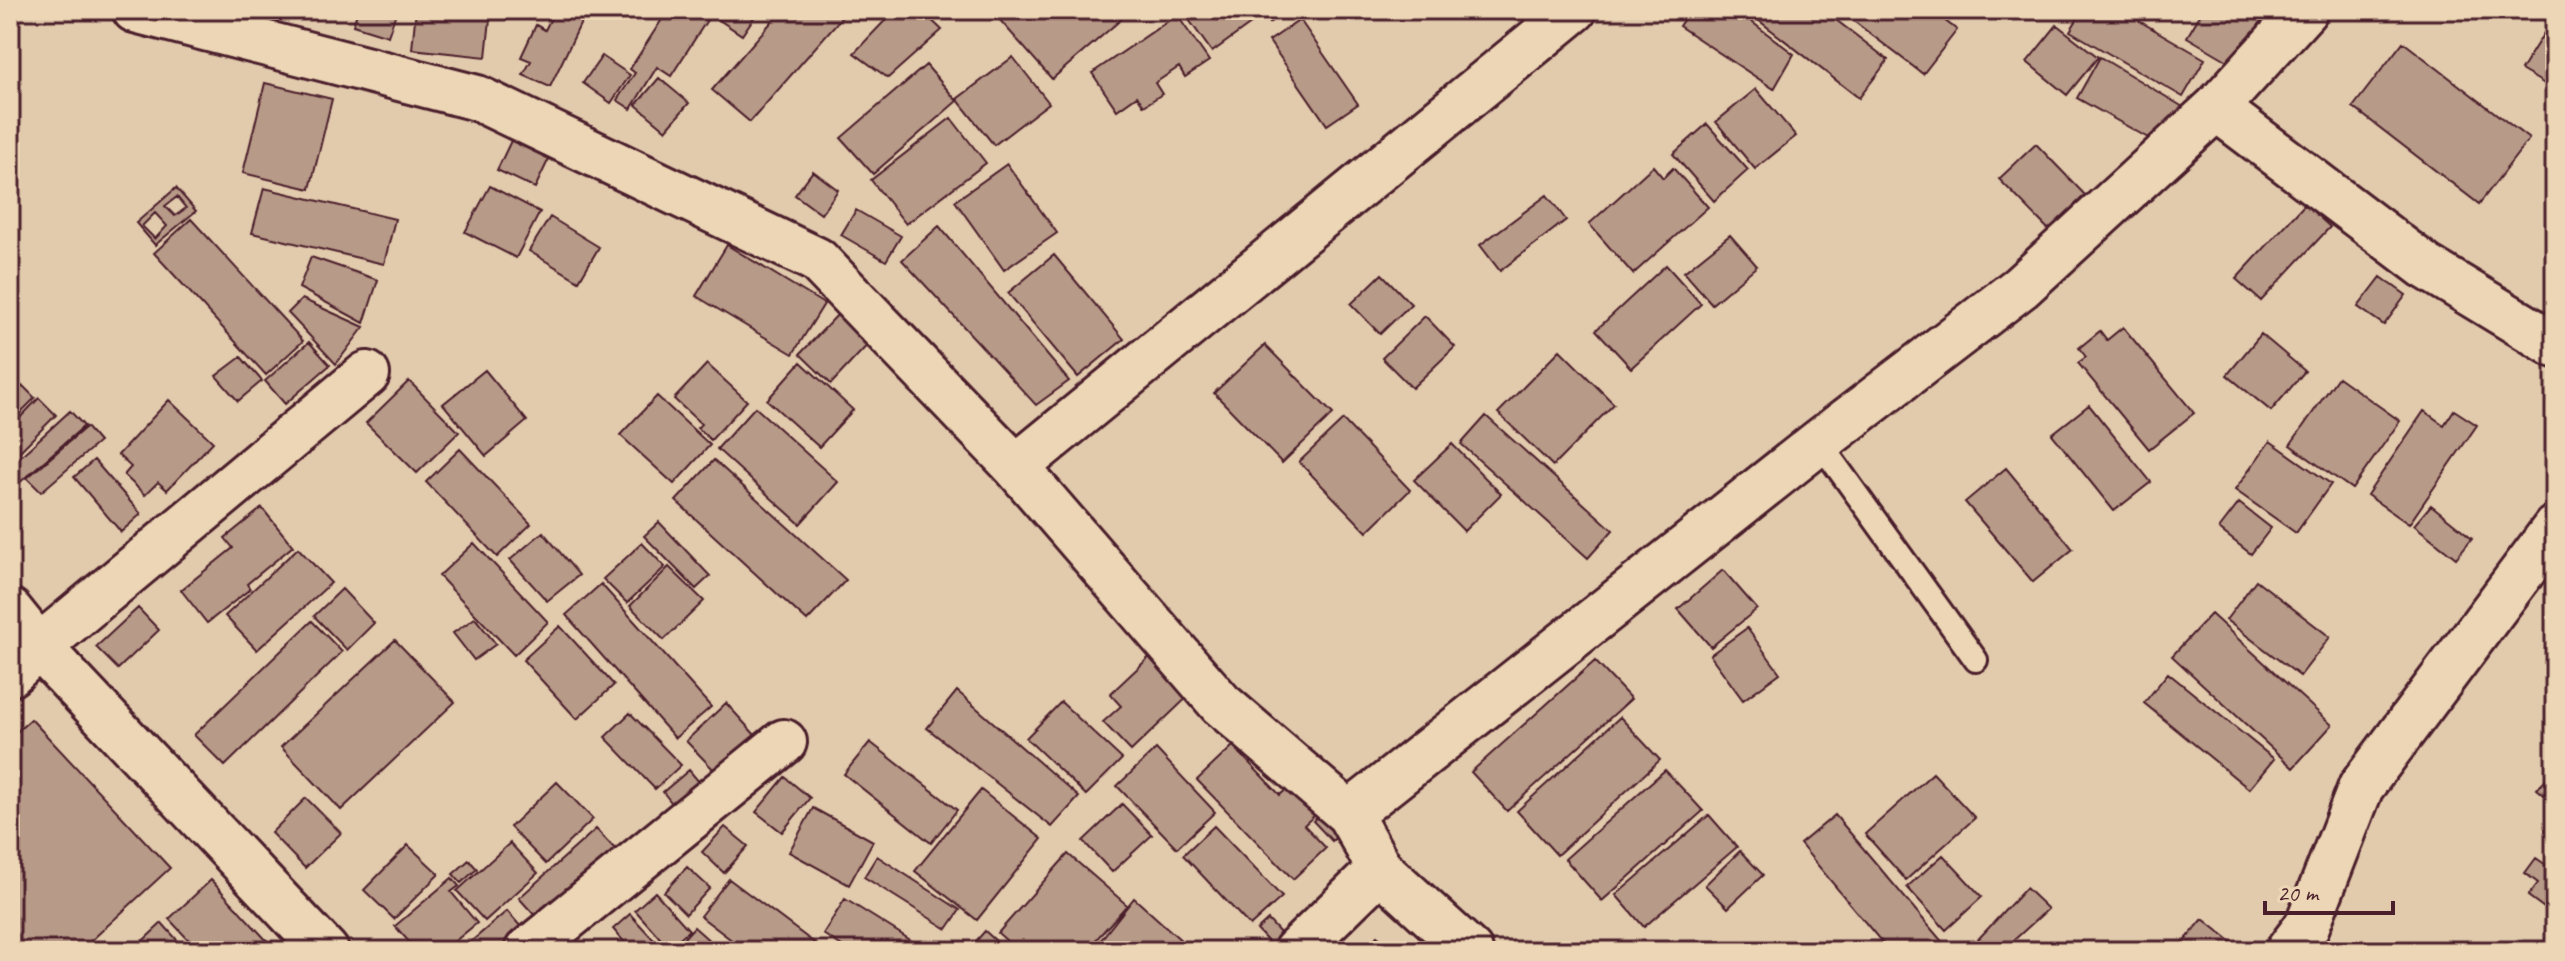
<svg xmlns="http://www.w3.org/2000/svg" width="2565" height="961" font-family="Caveat,sans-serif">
<rect width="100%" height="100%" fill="#e2cbad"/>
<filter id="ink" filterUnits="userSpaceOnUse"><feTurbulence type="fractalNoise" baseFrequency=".0125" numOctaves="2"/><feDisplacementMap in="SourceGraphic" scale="16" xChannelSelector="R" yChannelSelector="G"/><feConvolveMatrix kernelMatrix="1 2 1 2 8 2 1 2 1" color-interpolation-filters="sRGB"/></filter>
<g filter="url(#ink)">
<path fill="#b89a88" stroke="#4a1f2b" stroke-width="2" fill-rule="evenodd" d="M 358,10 L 397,10 L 388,36 L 353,25 Z
M 416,10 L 491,10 L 486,57 L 412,49 Z
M 555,10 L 587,10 L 550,87 L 523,75 L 531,61 L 521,57 L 536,25 L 545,30 Z
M 668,10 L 692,10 L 707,20 L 671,76 L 657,67 L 631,109 L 617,100 L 635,73 L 630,69 Z
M 704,10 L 759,10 L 742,35 Z
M 782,10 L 848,10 L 750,122 L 712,90 Z
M 895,10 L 921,10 L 942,30 L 888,78 L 854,53 Z
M 1010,10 L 1132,10 L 1052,79 L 999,19 Z
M 1182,10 L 1243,10 L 1252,23 L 1212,52 Z
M 1258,10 L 1285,10 L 1269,23 Z
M 1690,10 L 1736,10 L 1794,54 L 1774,89 L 1679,26 Z
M 1758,10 L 1823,10 L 1888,60 L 1859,98 L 1753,16 Z
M 1851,10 L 1931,10 L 1957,30 L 1923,74 L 1847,16 Z
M 2083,10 L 2120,10 L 2205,59 L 2183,97 L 2070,31 Z
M 2203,10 L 2261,10 L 2266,13 L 2235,65 L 2187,37 Z
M 1177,15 L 1209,61 L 1185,77 L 1179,67 L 1155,83 L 1162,94 L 1144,106 L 1137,96 L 1117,110 L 1092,73 Z
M 2555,15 L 2555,90 L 2521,70 Z
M 10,18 L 20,20 L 10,70 Z
M 1300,20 L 1358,104 L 1327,125 L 1269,41 Z
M 2057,25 L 2098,57 L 2067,95 L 2027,62 Z
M 2403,42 L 2529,139 L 2479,204 L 2353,107 Z
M 602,56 L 630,75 L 611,103 L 583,83 Z
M 1013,57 L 1049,103 L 994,145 L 957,99 Z
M 2100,57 L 2203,119 L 2150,139 L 2077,98 Z
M 926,65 L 957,101 L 873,174 L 841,138 Z
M 659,78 L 689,103 L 666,130 L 636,105 Z
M 265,83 L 332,99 L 310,189 L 243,173 Z
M 1756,89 L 1796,136 L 1755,169 L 1716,122 Z
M 951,118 L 986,163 L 906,224 L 871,180 Z
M 1707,124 L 1748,170 L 1714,201 L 1673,154 Z
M 517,128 L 555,146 L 535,188 L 497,170 Z
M 2036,144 L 2085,195 L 2049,230 L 1999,179 Z
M 1007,164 L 1057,233 L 1004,270 L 955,201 Z
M 1653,166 L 1663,178 L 1673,168 L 1708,207 L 1633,274 L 1589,224 Z
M 813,171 L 838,190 L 821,214 L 795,195 Z
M 490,186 L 540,212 L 516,258 L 465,232 Z
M 176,188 L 196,211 L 155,245 L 136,223 ZM 177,197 L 186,208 L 175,216 L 165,206 ZM 155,213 L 167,226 L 155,239 L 142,226 Z
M 264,188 L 395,219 L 384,264 L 252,233 Z
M 1547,195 L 1566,220 L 1500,271 L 1480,245 Z
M 2305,204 L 2330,227 L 2261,301 L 2236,279 Z
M 856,210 L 901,236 L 886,261 L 841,235 Z
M 550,217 L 599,247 L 579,281 L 529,251 Z
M 191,219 L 303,341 L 266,375 L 154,253 Z
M 939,226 L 1069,381 L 1036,405 L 902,260 Z
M 1730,235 L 1757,266 L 1712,304 L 1684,272 Z
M 727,245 L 824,304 L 793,354 L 696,296 Z
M 1054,255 L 1124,339 L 1078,377 L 1008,293 Z
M 311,257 L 378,280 L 364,323 L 299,288 Z
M 1666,265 L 1701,304 L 1631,368 L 1596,330 Z
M 1382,274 L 1411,304 L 1380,334 L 1351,304 Z
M 2381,277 L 2406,295 L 2384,325 L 2358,307 Z
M 302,299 L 364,327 L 336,364 L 288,313 Z
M 841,311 L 872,340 L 831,384 L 800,354 Z
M 1425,316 L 1455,347 L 1412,388 L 1382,358 Z
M 2123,327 L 2194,413 L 2149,449 L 2078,363 L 2086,357 L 2079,348 L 2100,331 L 2107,340 Z
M 2261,334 L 2305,371 L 2271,411 L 2227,375 Z
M 309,342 L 330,365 L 285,404 L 265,381 Z
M 1265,345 L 1333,414 L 1282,463 L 1214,393 Z
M 1560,350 L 1614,404 L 1553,466 L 1498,413 Z
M 241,357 L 262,381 L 238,401 L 216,376 Z
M 801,362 L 853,410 L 819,447 L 767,400 Z
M 707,364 L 747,401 L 711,440 L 697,428 L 701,424 L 674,399 Z
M 485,370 L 527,421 L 486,456 L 443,404 Z
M 2338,377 L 2400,421 L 2352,489 L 2290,445 Z
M 409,381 L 459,432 L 417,473 L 366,423 Z
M 23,386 L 35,398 L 10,423 L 10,398 Z
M 657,396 L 710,445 L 674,484 L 620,435 Z
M 39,398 L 56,415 L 12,459 L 10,457 L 10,428 Z
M 169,400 L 213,442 L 167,490 L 158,482 L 145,495 L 124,475 L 131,467 L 118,455 Z
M 2089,405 L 2151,482 L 2114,511 L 2052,434 Z
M 755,407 L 838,482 L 800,524 L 717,449 Z
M 2454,410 L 2477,425 L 2409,524 L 2367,495 L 2424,411 L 2444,425 Z
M 70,411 L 84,426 L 18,484 L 10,475 L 10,466 Z
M 1486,416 L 1613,530 L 1588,558 L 1461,444 Z
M 1343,420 L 1410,490 L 1367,532 L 1299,462 Z
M 86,427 L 99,442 L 41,492 L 27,478 Z
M 2270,441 L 2331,484 L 2296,533 L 2235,490 Z
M 1452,444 L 1501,494 L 1464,531 L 1414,480 Z
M 460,449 L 531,524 L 497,557 L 426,482 Z
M 94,460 L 141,514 L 121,532 L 74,477 Z
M 714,460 L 846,580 L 807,621 L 676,501 Z
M 2006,468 L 2073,549 L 2033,582 L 1965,502 Z
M 2239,503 L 2271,528 L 2251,554 L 2219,529 Z
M 2431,505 L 2472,538 L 2456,558 L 2414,525 Z
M 262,508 L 293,546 L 247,584 L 250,589 L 207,623 L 181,590 L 233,548 L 225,538 Z
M 659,522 L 710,576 L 696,589 L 644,536 Z
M 543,532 L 579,575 L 547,601 L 510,560 Z
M 474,543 L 548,622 L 514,655 L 439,576 Z
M 642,543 L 665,567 L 627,603 L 603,579 Z
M 298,548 L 331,583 L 257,650 L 225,616 Z
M 669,567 L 704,601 L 664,640 L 630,606 Z
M 1723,570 L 1757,609 L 1711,647 L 1678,609 Z
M 2256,580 L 2330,637 L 2300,676 L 2226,620 Z
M 601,584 L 711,707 L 675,738 L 566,615 Z
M 342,589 L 374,623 L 347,650 L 314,616 Z
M 138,608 L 159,630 L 118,669 L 96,647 Z
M 2211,614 L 2332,725 L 2293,768 L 2172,656 Z
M 475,618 L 496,644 L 474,660 L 453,633 Z
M 312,621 L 342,652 L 225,766 L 194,735 Z
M 560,626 L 614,685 L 577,719 L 523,660 Z
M 1747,628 L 1780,673 L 1743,700 L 1710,655 Z
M 395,640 L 455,702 L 341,810 L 281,747 Z
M 1158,649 L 1196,689 L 1131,751 L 1103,722 L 1121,706 L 1110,694 Z
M 1595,661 L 1631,699 L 1507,811 L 1471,772 Z
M 2168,673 L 2274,759 L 2249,789 L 2144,703 Z
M 957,691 L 1079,797 L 1052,827 L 927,728 Z
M 1061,702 L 1122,759 L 1086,795 L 1026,738 Z
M 726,703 L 755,735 L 715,771 L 686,741 Z
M 630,713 L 681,765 L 655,789 L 605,737 Z
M 1620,717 L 1660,760 L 1557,855 L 1517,811 Z
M 31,719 L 170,868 L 80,951 L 10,951 L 10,738 Z
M 870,742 L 957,810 L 931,843 L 844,774 Z
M 1233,746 L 1280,795 L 1290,786 L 1316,814 L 1304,825 L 1326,848 L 1293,879 L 1197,780 Z
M 1156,749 L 1215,812 L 1177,848 L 1117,786 Z
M 2555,769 L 2555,804 L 2537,789 Z
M 689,770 L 710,795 L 683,817 L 663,792 Z
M 1665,770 L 1703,811 L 1602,901 L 1565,859 Z
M 1933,773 L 1975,818 L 1906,880 L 1865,834 Z
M 785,777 L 810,798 L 782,832 L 756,812 Z
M 557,782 L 593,819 L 546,864 L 510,827 Z
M 981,790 L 1042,839 L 977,920 L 915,871 Z
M 306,798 L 341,833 L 305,868 L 271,833 Z
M 1122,804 L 1152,835 L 1112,872 L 1083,841 Z
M 1328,807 L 1347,827 L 1332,841 L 1313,821 Z
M 813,808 L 873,841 L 849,885 L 789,852 Z
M 1709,815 L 1737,847 L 1644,927 L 1616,895 Z
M 1835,815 L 1950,951 L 1889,951 L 1800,844 Z
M 1214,826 L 1282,897 L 1250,926 L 1183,855 Z
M 725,827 L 748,846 L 724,873 L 702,852 Z
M 596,829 L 616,850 L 538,919 L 519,898 Z
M 510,843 L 538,873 L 485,921 L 457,891 Z
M 408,845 L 439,874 L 394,919 L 364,890 Z
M 1740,851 L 1763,875 L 1728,908 L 1705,885 Z
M 1068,854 L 1127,905 L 1086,951 L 1018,951 L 998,933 Z
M 1943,855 L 1982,897 L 1946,930 L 1907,887 Z
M 877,856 L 960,910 L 947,929 L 864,877 Z
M 2536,858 L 2555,871 L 2555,916 L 2528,896 L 2538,883 L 2525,873 Z
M 469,860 L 477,869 L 461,883 L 453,874 Z
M 687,867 L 710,888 L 686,914 L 664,892 Z
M 452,878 L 459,886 L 451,892 L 477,923 L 443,951 L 417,951 L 395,926 Z
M 729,879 L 825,951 L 746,951 L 700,916 Z
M 211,880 L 269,943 L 260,951 L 199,951 L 169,919 Z
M 2026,888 L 2048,909 L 2002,951 L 1967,951 Z
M 655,892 L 689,930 L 665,951 L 645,951 L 660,938 L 635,910 Z
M 1134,898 L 1193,951 L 1092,951 Z
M 845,899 L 928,951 L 850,951 L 823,934 Z
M 507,911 L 529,936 L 506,951 L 460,951 Z
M 630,914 L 654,940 L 642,951 L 632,951 L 613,929 Z
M 2203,919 L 2243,951 L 2176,951 Z
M 1268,920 L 1283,936 L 1272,946 L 1257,930 Z
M 162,923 L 187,951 L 132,951 Z
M 694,927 L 721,951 L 672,951 Z
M 985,931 L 1007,951 L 967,951 Z
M 1377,936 L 1396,951 L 1364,951 Z"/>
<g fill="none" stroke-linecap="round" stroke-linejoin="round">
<g stroke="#4a1f2b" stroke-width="28">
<path id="service" d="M 1819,442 L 1976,660"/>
</g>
<g stroke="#4a1f2b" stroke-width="50">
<path id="minor" d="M 135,10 L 477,98 L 817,260 L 1016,467 L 1221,704 L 1349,814 L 1380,869 L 1470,951
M 2216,108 L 2425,266 L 2555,345
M 1016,467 L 1574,10
M 10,611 L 39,647 L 326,951
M 10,674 L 39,647 L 367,374
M 1349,814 L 1819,442 L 2021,287 L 2216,108 L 2305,10
M 527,951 L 784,742
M 1296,951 L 1380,869
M 2288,951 L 2307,926 L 2361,787 L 2555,528"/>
</g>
<use href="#service" stroke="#ecd6b5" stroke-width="22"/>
<use href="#minor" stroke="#ecd6b5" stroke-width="44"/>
</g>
</g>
<rect width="2565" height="961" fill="none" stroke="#ecd6b5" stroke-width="40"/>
<rect x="20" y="20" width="2525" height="921" fill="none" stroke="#4a1f2b" stroke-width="3" filter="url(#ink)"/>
<path d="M2265 901v12h128v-12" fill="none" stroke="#4a1f2b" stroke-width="4"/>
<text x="2277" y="901" font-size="24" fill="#4a1f2b" stroke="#ecd6b5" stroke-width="6" paint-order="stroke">20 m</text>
</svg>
